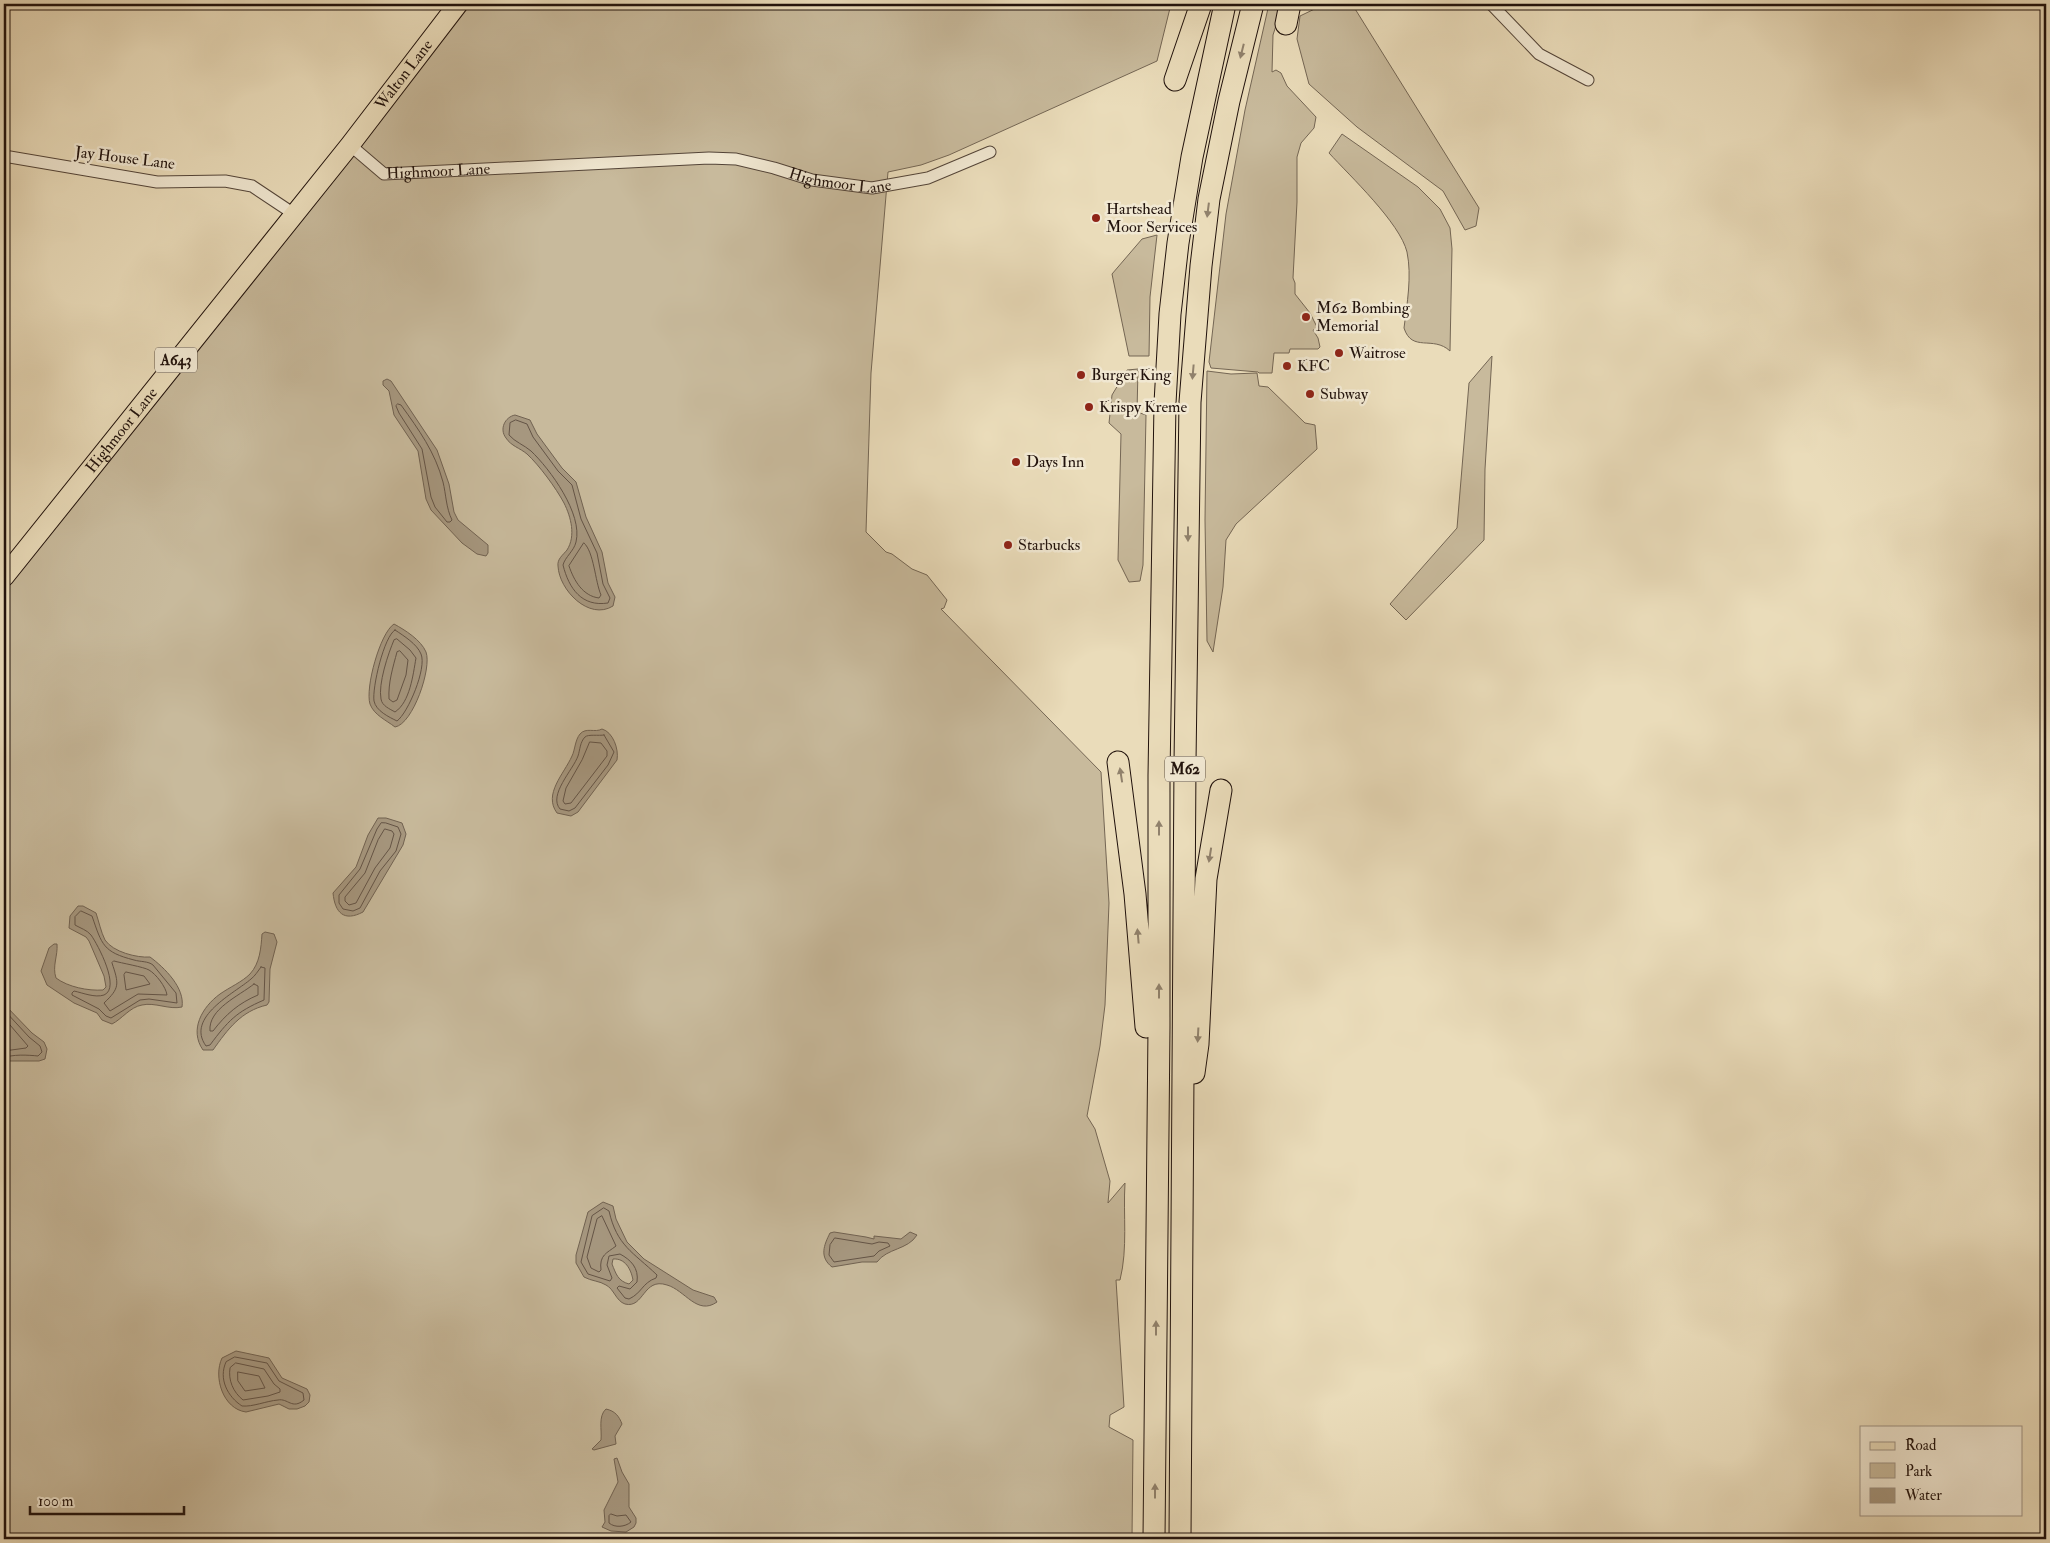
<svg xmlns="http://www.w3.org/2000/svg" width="2050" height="1543" font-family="'IM FELL Double Pica',serif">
<rect width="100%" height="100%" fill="#eadcba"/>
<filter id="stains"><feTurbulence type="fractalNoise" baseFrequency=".004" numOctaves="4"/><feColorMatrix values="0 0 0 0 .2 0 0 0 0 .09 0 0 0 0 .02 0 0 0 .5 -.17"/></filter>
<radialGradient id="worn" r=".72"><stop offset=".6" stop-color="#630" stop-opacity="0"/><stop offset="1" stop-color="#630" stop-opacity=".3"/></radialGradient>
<path fill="#c8ba9c" stroke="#746654" d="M 458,4 L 1171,4 L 1157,61 L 949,155 L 921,165 L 888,172 L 871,373 L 866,532 L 886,552 L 892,554 L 912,569 L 927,575 L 947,600 L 944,608 L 941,609 L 1101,772 L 1109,903 L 1105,1005 L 1100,1046 L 1087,1116 L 1095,1129 L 1110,1181 L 1108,1203 L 1125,1183 C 1123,1215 1128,1248 1120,1280 L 1116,1280 L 1124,1407 L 1110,1415 L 1109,1427 L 1133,1440 L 1132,1539 L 4,1539 L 4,577 Z
M 1269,4 L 1283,4 L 1273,35 L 1272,72 L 1276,70 L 1281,73 L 1287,86 L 1316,117 L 1314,128 L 1301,143 L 1297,157 L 1297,202 L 1293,278 L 1295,283 L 1295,294 L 1310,313 L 1318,329 L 1313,330 L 1318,338 L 1320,347 L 1318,349 L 1290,349 L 1289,353 L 1274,353 L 1272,373 L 1259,373 L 1258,372 L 1211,368 L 1209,362 L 1226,214 L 1245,110 Z
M 1325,4 L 1352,4 L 1479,208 L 1476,226 L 1465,230 L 1443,191 L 1357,127 L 1309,84 L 1297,39 L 1300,16 Z
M 1342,134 L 1418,187 L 1440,209 L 1450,228 L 1452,249 L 1450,351 C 1433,335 1412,353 1404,328 C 1407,304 1412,276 1407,252 C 1400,223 1350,176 1329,153 Z
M 1157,235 L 1150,297 L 1149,356 L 1129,356 L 1112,274 L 1142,239 Z
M 1492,356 L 1485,469 L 1484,540 L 1406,620 L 1390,604 L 1457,528 L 1469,383 Z
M 1138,369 L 1137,412 L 1146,415 L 1143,565 L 1140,581 L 1129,582 L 1118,560 L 1121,434 L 1109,423 L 1112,395 L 1127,370 Z
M 1207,371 L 1231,374 L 1257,373 L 1259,386 L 1268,387 L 1305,423 L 1315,425 L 1317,449 L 1236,524 L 1226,540 L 1223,587 L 1213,652 L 1207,641 L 1205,520 Z"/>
<path fill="#a6977f" stroke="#716251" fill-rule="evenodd" d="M 387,379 L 391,381 L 437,450 L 449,484 L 454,512 L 458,520 L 488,545 L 488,553 L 486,556 L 477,554 L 462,543 L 431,510 L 426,499 L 418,451 L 394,415 L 389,391 L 383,385 L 383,381 Z
M 515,415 L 530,420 L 537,434 L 562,468 L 576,482 L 586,517 L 602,552 L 608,583 L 615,597 L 613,606 C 589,621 559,590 558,566 C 557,559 563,555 567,550 C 576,536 571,517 564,503 C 556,488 539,465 527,454 C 520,448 511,446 506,438 C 499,429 505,417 515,415 Z
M 394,624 C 405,630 421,640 426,652 C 432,668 413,724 395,727 C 386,720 374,715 370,704 C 365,688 380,633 394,624 Z
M 602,729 C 613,732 619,749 617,760 L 578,812 L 571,816 L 557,813 C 543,794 564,774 572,756 C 575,750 575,740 580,734 C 586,727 595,733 602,729 Z
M 378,818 L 386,818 L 402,823 L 406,834 L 403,845 L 363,912 C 344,922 335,913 333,893 L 356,867 L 368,835 Z
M 78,906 L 83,906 L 96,913 C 99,922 101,932 105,940 C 113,952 137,958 150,957 C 165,968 185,988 182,1007 C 169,1010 155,1002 142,1005 C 130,1007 122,1019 112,1024 L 102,1020 L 97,1013 L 74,1003 L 47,985 L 41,971 L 49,948 L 54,944 L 57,944 C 58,956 52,966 56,978 C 68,987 88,991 103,990 L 106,987 L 104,976 L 89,941 L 86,937 L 69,928 L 70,916 Z
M 265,932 L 274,934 L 277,942 L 270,969 L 269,1002 L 267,1005 C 241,1011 228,1029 213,1050 L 203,1050 C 189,1030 202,1007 220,994 C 230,987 242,982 250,974 C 260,963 261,948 262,934 Z
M 4,1004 L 32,1033 L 44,1042 L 47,1049 L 45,1059 L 39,1061 L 8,1061 L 4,1065 Z
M 603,1202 L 613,1206 L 616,1219 L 627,1242 L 644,1259 L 693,1290 L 714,1297 L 717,1302 C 697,1316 685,1290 667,1285 C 643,1277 644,1309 625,1304 C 616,1301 614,1289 606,1285 C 600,1281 591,1281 584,1277 L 576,1263 L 576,1255 L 588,1212 ZM 613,1259 C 625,1258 631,1269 633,1280 L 629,1284 C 618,1281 616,1274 612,1264 Z
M 834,1232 L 866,1237 L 874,1239 L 874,1236 L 901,1239 L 910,1232 L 917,1235 C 908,1250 887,1248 877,1262 L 862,1262 L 832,1267 C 819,1257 824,1245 830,1233 Z
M 236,1351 L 269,1358 L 282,1378 L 307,1389 L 310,1395 L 309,1402 L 305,1406 L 297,1409 L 289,1409 L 279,1404 L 246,1412 C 223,1409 213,1377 222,1358 Z
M 606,1409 C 615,1411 619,1416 622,1424 L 615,1436 L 616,1444 L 594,1450 L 592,1449 L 601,1440 C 602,1430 598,1416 606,1409 Z
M 617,1458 L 622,1472 L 629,1484 L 629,1507 L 636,1518 L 636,1523 L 634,1527 L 626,1532 L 611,1531 L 602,1527 L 605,1522 L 604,1510 L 618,1482 L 614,1459 Z"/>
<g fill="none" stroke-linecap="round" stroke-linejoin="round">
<path stroke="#645446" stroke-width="1" d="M 398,404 L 401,405 C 419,430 435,452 443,482 C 446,494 446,508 452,520 L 450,522 L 447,522 L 435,507 L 431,497 L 422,449 L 399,413 L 396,406 Z
M 516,420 L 527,424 L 533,437 L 558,471 L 572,485 L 581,519 L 597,553 L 603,584 L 610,598 L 608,603 C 582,607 569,589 563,565 C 565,557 574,551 576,542 C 583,514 550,469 531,451 C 524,445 515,442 509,435 L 510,423 Z
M 584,543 C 594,552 595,581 601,595 L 599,598 C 583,596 574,581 569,566 Z
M 395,630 C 404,636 417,644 421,654 C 427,668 408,713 397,721 C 389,717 376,711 374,701 C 372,688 384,636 395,630 Z
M 397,639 L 410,650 L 416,658 C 413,675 410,702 395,712 C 390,709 382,706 381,699 C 378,684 388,654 394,640 Z
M 400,651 L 408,660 L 406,675 L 397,700 L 393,702 L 389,699 C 388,683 393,667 397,652 Z
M 604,735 L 614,752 L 608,765 L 575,808 L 569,811 L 560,809 C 548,795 573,770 578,756 C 580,750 580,742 585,737 C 588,734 599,736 604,735 Z
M 590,742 L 601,743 L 607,751 L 607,756 L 571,803 L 565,804 L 563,801 L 566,788 L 582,760 Z
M 386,823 L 398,827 L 401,834 L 396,851 L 380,871 L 360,908 L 353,911 L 343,909 L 339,903 L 339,895 L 360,869 L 377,829 L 381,823 Z
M 385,829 L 392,831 L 394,834 L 390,848 L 375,868 L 356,903 L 349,905 L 345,901 L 345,897 L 365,873 L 378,840 Z
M 81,911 L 92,916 C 102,945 103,952 134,960 C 141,962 148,961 153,965 L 176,993 L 177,1003 L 149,999 L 140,1000 L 111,1018 L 106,1016 L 99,1009 L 72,995 L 72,993 L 74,991 C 83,993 95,998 104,995 C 121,988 98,945 91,935 C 87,930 80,928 75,925 L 75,917 Z
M 114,961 C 121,963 144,967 149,970 C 156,974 166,987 167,995 L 138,994 L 110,1011 L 104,1003 C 120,988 119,984 112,963 Z
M 261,967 L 265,968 L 264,1000 C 236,1012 228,1021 210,1045 L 206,1046 C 185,1017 235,993 251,979 C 255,976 258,971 261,967 Z
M 126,972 L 144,976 L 150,984 L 126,990 L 124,975 Z
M 254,984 L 258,986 L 258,995 C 239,1003 226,1014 213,1031 L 210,1031 C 208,1009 239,996 254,984 Z
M 4,1010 L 29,1037 L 40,1046 L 42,1052 L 38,1056 C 29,1055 11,1054 4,1058
M 4,1018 L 28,1046 L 26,1048 L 4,1051
M 604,1208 L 609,1211 C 617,1246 633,1252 657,1275 L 656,1278 C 642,1283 642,1293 629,1299 L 625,1298 L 617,1288 L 619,1286 L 630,1289 L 637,1282 C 639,1268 631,1260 620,1254 L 609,1256 L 607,1265 L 612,1278 L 610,1281 L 588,1274 L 581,1262 L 592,1216 Z
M 602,1216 L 616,1246 C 607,1253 599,1255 601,1270 L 599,1272 L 591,1268 L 587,1257 L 597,1219 Z
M 835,1238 L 872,1244 L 879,1242 L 888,1243 L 890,1246 L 879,1251 L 874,1256 L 834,1262 L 829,1255 L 830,1245 Z
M 235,1357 L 267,1363 L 279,1381 L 303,1393 L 304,1400 C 292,1410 288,1398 278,1400 C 266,1401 253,1407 242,1406 C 228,1397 218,1379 226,1362 Z
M 236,1363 L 264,1369 L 274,1384 L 280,1389 L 280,1392 L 268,1396 L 243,1400 C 233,1392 228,1380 230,1368 Z
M 238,1372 L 259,1376 L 265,1388 L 245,1391 L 238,1381 Z
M 611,1514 L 617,1516 L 626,1515 L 631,1522 C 625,1527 615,1528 609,1523 L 609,1516 Z"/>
<g stroke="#534438" stroke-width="13">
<g id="street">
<path d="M 1491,4 L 1539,54 L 1588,80"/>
<path id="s1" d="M 350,145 L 384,174 L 709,158 L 736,159 L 774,168 L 812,180 L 872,188 L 928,178 L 990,152"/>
<path d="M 4,156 L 157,182 L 225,181 L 252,186 L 294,214"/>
</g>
</g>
<g stroke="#21120c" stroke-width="21">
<g id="primary">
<path id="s2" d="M 4,577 L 350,145 L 458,4"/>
</g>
</g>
<g stroke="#21120c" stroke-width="23">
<path id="highway" d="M 1286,24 L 1290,4
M 1175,80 L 1201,4
M 1118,762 L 1135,894 L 1146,1027
M 1194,1073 L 1198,1044 L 1206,879 L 1221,790
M 1154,1539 L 1159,1027 L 1159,776 L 1165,403 L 1170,314 L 1178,243 L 1192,157 L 1225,4
M 1180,1539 L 1185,763 L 1190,402 L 1201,266 L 1209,199 L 1229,101 L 1253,4"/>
</g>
<use href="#street" stroke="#f1e8d2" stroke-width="11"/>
<use href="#primary" stroke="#eadcba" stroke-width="19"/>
<use href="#highway" stroke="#eadcba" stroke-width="21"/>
</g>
<defs><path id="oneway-solid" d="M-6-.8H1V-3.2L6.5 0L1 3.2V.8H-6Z" transform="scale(1.25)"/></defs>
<g fill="#90816c">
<use href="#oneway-solid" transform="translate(1242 51) rotate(104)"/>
<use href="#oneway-solid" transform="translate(1208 210) rotate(97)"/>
<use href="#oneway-solid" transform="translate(1193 372) rotate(95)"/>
<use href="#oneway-solid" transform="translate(1188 534) rotate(90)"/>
<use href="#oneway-solid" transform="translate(1121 775) rotate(-99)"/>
<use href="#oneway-solid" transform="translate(1159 828) rotate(-90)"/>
<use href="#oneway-solid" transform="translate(1210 855) rotate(99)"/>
<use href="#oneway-solid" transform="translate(1138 936) rotate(-95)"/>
<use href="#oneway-solid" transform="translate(1159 991) rotate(-90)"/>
<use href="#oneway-solid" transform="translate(1198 1035) rotate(93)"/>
<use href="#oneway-solid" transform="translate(1156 1328) rotate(-90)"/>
<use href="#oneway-solid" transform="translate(1155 1491) rotate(-90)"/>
</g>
<g fill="#8f2418" stroke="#f1e8d2" stroke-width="2">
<circle cx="1096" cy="218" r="5"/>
<circle cx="1306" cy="317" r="5"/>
<circle cx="1339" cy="353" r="5"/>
<circle cx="1287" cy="366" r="5"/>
<circle cx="1081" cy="375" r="5"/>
<circle cx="1310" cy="394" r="5"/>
<circle cx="1089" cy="407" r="5"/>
<circle cx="1016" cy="462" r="5"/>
<circle cx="1008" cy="545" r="5"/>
</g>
<g text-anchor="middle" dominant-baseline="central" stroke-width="5" stroke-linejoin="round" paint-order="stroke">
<g fill="#f1e8d2" stroke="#5f5247" stroke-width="1">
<rect x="155" y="347.5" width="42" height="25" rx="4"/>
<rect x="1165" y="756.5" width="40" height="25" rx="4"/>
</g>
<g font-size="15" font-weight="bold" fill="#21120c">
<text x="176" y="360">A643</text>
<text x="1185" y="769">M62</text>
</g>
<g font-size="16" fill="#21120c" stroke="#f1e8d2">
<text stroke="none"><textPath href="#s2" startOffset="642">Walton Lane</textPath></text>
<text transform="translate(125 158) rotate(7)">Jay House Lane</text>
<text stroke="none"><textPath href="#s1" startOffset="99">Highmoor Lane</textPath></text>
<text stroke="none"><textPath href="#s1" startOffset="504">Highmoor Lane</textPath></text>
<text stroke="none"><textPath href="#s2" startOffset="188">Highmoor Lane</textPath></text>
</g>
<g font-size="16" fill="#21120c" stroke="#f1e8d2" text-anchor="start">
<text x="1106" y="209">Hartshead<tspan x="1106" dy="18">Moor Services</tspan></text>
<text x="1316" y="308">M62 Bombing<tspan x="1316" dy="18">Memorial</tspan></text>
<text x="1349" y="353">Waitrose</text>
<text x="1297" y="366">KFC</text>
<text x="1091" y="375">Burger King</text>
<text x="1320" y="394">Subway</text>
<text x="1099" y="407">Krispy Kreme</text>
<text x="1026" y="462">Days Inn</text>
<text x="1018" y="545">Starbucks</text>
</g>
</g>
<rect width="2050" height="1543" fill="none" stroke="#eadcba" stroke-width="20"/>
<rect x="5" y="5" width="2040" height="1533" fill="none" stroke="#21120c" stroke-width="2.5"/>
<rect x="10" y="10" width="2030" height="1523" fill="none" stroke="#21120c"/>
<rect x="1860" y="1426" width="162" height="90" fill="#f1e8d2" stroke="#9e9283"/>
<rect x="1870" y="1442" width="25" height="8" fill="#eadcba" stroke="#9e9283"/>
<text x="1905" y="1450" font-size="15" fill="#21120c">Road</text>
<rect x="1870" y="1463" width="25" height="15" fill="#c8ba9c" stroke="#9e9283"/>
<text x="1905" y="1476" font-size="15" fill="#21120c">Park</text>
<rect x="1870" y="1488" width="25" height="15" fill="#a6977f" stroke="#9e9283"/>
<text x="1905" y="1500" font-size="15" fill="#21120c">Water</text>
<path d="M30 1506v8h154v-8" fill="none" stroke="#21120c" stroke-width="2.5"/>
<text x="38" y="1506" font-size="15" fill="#21120c" stroke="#f1e8d2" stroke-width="4" paint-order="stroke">100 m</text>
<rect width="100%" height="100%" filter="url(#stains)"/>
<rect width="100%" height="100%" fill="url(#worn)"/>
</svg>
